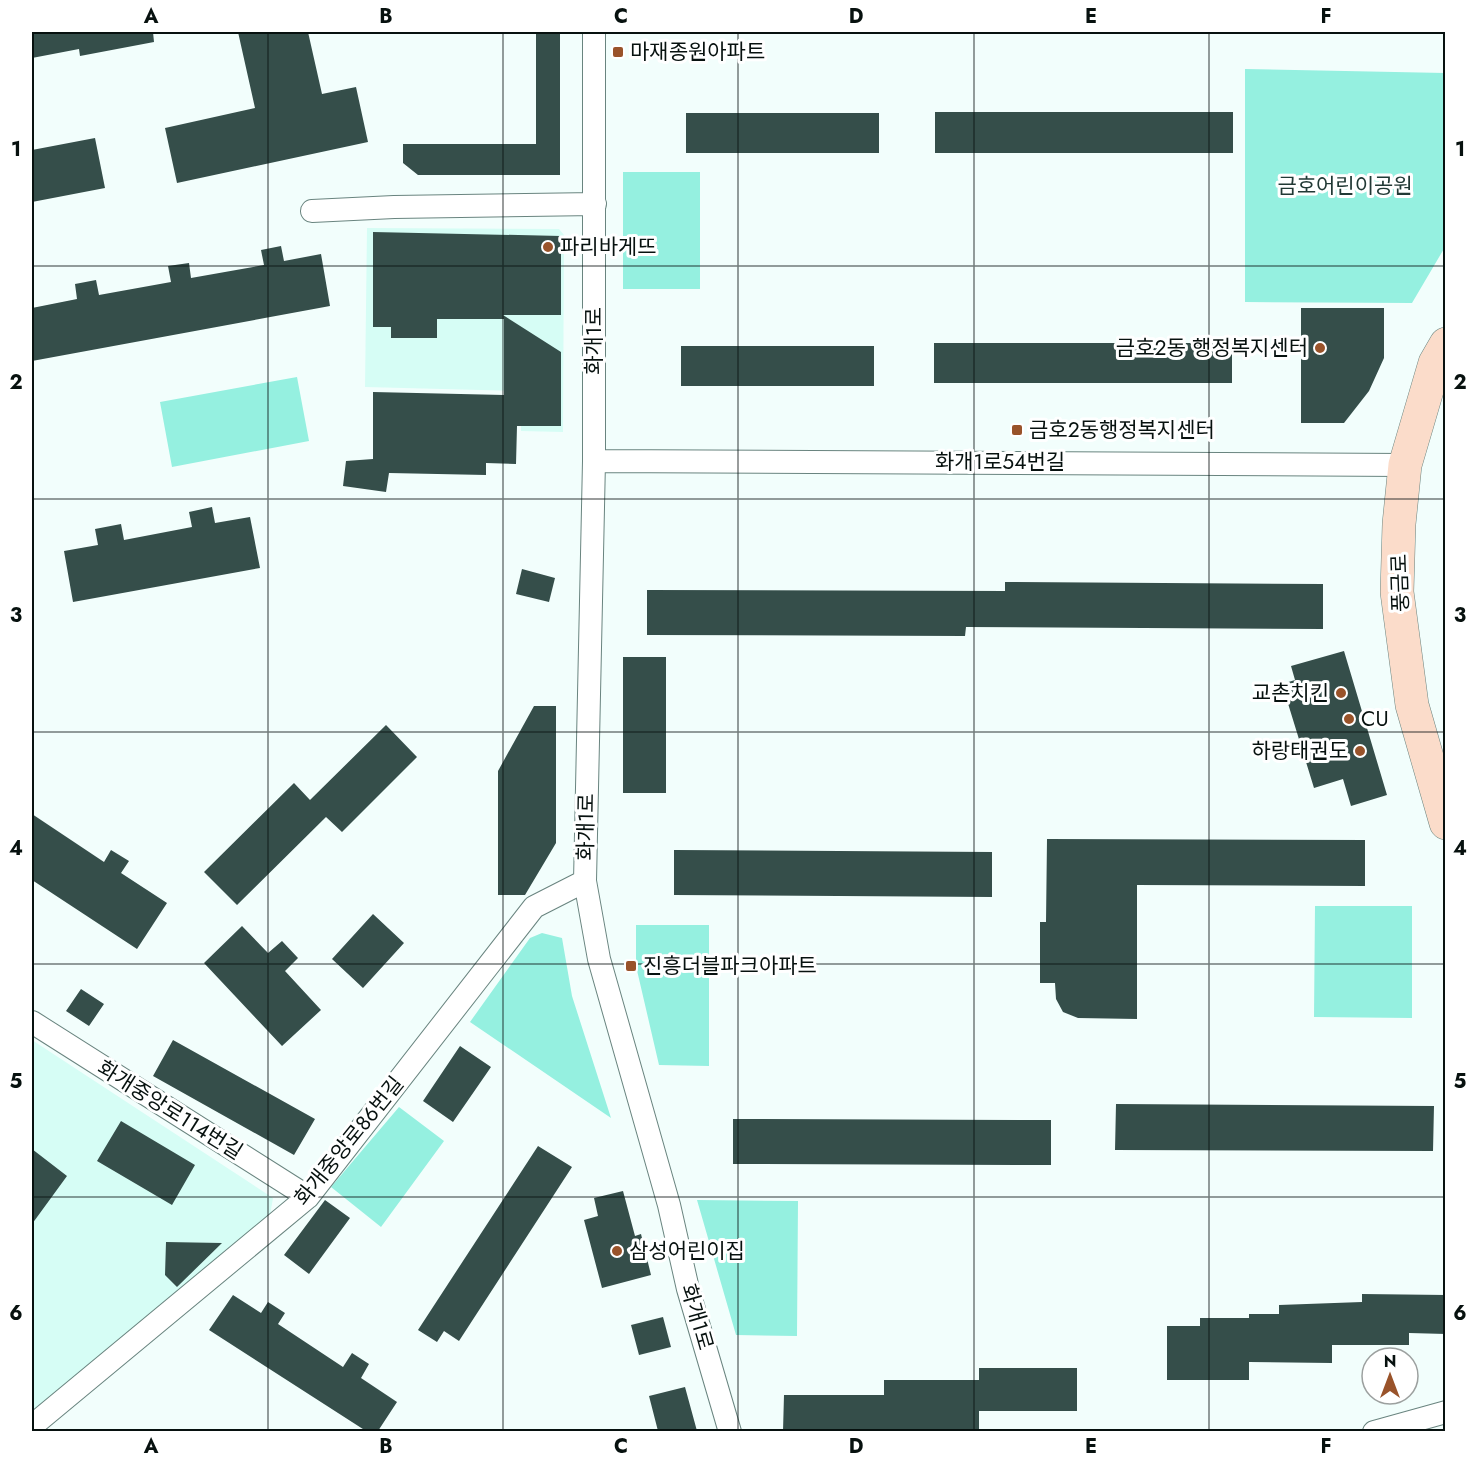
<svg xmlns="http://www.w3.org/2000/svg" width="1477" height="1463" font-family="Jost,'Noto Sans KR',sans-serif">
<rect width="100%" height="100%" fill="#f2fefc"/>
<path fill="#d6fdf5" d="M 367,228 L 559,229 L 564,235 L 563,432 L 521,431 L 521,391 L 365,387 Z
M 32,1040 L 273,1198 L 270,1215 L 32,1412 Z"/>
<path fill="#95f0e0" d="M 1245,69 L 1445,73 L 1445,247 L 1412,303 L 1245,302 Z
M 623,172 L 700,172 L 700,289 L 623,289 Z
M 297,377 L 309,441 L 172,467 L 160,402 Z
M 1315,906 L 1412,906 L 1412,1018 L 1314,1017 Z
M 636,925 L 709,925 L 709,1066 L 659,1065 L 636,966 Z
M 542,933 L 562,938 L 572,996 L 611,1118 L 470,1022 L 530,938 Z
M 399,1107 L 444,1141 L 381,1227 L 331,1187 Z
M 697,1200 L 798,1201 L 797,1336 L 736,1335 Z"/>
<path fill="#354e4a" d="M 32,32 L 153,32 L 154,42 L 80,56 L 79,49 L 32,58 Z
M 238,32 L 308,32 L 322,94 L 356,87 L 368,142 L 177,183 L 165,128 L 255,108 Z
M 536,32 L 560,32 L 560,175 L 418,175 L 403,163 L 403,144 L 536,144 Z
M 935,112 L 1233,112 L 1233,153 L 935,153 Z
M 686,113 L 879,113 L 879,153 L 686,153 Z
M 95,138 L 105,188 L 32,202 L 32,150 Z
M 373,232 L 561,236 L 561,315 L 503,315 L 561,352 L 561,426 L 517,426 L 516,464 L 486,463 L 486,475 L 389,473 L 386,492 L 343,486 L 346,461 L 373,459 L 373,392 L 504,395 L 504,319 L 437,319 L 437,338 L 391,338 L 391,327 L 373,327 Z
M 281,246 L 284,261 L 321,254 L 330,306 L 32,361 L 32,308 L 77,299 L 75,284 L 96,280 L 99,295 L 171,282 L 168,266 L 189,263 L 191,278 L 264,265 L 261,250 Z
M 1301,308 L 1384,308 L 1384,358 L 1369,391 L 1344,423 L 1301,423 Z
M 934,343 L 1232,343 L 1232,383 L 934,383 Z
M 681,346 L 874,346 L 874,386 L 681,386 Z
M 212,507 L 215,523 L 250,517 L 260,568 L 73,602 L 64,551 L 98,545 L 95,529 L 121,524 L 124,540 L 192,527 L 189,512 Z
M 522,569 L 555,578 L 549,602 L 516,594 Z
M 1005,582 L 1323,584 L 1323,629 L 966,627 L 965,636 L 647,635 L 647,590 L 1005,591 Z
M 1344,651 L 1387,795 L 1351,806 L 1343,779 L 1314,788 L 1282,684 L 1295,680 L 1291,666 Z
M 623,657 L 666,657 L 666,793 L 623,793 Z
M 534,706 L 556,706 L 556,843 L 525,895 L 498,895 L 498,771 Z
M 386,725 L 417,757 L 342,832 L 326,817 L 237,905 L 204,872 L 294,783 L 310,800 Z
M 32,814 L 104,862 L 111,850 L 129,861 L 121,873 L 167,903 L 137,949 L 32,880 Z
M 1047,839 L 1365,840 L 1365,886 L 1137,885 L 1137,1019 L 1078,1018 L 1063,1012 L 1056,999 L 1055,983 L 1040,983 L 1040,922 L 1046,922 Z
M 674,850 L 992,852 L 992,897 L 674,895 Z
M 373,914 L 404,943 L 363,988 L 332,959 Z
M 242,926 L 268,953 L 282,941 L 298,958 L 285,971 L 321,1010 L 282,1046 L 204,963 Z
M 81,989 L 104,1004 L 89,1026 L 66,1011 Z
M 173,1040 L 315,1119 L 294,1155 L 153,1076 Z
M 460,1046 L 491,1067 L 453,1122 L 423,1101 Z
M 1116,1104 L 1434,1106 L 1433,1151 L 1115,1150 Z
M 733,1119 L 1051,1120 L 1051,1165 L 733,1164 Z
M 121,1121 L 195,1165 L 172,1205 L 97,1161 Z
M 538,1146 L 572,1167 L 459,1341 L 444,1331 L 437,1342 L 418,1330 Z
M 32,1149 L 67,1176 L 32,1224 Z
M 623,1191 L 635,1236 L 641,1234 L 651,1275 L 602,1288 L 584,1220 L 598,1216 L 594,1198 Z
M 325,1200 L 350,1218 L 309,1274 L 284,1255 Z
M 166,1242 L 222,1243 L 177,1287 L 165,1275 Z
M 1362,1294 L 1446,1295 L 1446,1334 L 1409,1333 L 1409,1345 L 1332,1345 L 1332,1363 L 1249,1362 L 1249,1380 L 1167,1380 L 1167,1326 L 1200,1326 L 1200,1318 L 1249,1318 L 1249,1314 L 1279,1314 L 1279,1305 L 1362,1302 Z
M 233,1295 L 261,1313 L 268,1302 L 285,1313 L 278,1324 L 343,1367 L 352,1353 L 369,1364 L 361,1378 L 397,1402 L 378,1431 L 366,1431 L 209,1330 Z
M 663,1317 L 671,1347 L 639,1355 L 631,1325 Z
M 979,1368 L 1077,1368 L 1077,1411 L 979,1411 L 979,1430 L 783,1431 L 784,1395 L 884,1395 L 884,1380 L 979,1380 Z
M 685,1387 L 697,1431 L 658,1431 L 649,1396 Z"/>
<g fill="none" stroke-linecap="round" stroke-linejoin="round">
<g stroke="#69847f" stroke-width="24">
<path id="street" d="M 594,32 L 594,461 L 585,881 L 599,959 L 669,1205 L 688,1289 L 730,1432
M 312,211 L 394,207 L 595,204
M 594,461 L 1405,465
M 32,1022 L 308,1197
M 32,1426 L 308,1197 L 534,907 L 585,881
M 1374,1432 L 1446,1412"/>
</g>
<g stroke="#69847f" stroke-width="34">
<path id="secondary" d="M 1446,344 L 1435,363 L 1405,465 L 1399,524 L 1397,592 L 1412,705 L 1446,823"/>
</g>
<use href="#street" stroke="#fff" stroke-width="22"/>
<use href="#secondary" stroke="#fbdcca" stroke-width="33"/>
</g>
<path fill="none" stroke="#07110f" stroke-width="1.5" stroke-opacity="0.55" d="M 268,32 L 268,1432M 503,32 L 503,1432M 738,32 L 738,1432M 974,32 L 974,1432M 1209,32 L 1209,1432M 32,266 L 1446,266M 32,499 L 1446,499M 32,732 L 1446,732M 32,964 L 1446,964M 32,1197 L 1446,1197"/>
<g fill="#99532a" stroke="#fff" stroke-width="2">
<rect x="612" y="46" width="12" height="12" rx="3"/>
<circle cx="548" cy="247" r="6"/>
<circle cx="1320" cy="348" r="6"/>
<rect x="1011" y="424" width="12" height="12" rx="3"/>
<circle cx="1341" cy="693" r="6"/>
<circle cx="1349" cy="719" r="6"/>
<circle cx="1360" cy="751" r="6"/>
<rect x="625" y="960" width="12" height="12" rx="3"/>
<circle cx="617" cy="1251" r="6"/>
</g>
<g text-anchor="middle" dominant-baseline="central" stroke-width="6" stroke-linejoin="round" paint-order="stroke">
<g font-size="21" fill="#07110f" stroke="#fff" text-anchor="start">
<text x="630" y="52">마재종원아파트</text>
<text x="560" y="247">파리바게뜨</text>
<text x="1308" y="348" text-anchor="end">금호2동 행정복지센터</text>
<text x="1029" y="430">금호2동행정복지센터</text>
<text x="1329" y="693" text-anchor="end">교촌치킨</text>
<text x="1361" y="719">CU</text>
<text x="1348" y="751" text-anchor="end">하랑태권도</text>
<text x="643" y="966">진흥더블파크아파트</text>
<text x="629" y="1251">삼성어린이집</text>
</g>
<g font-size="21" fill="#213935" stroke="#fff">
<text x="1345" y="186">금호어린이공원</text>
</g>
<g font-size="21" fill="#07110f" stroke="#fff">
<text transform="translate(594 341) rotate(-90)">화개1로</text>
<text x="1000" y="462">화개1로54번길</text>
<text transform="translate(1400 583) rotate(-92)">풍금로</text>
<text transform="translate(586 827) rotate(-89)">화개1로</text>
<text transform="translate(170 1110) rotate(32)">화개중앙로114번길</text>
<text transform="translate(349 1141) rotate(-51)">화개중앙로86번길</text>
<text transform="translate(697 1317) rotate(74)">화개1로</text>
</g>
</g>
<rect width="1477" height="1463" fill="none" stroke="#ffffff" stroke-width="66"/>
<g transform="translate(1390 1376)"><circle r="28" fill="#ffffff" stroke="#9ca09f" stroke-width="1.5"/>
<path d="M0-4.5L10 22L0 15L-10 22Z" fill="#99532a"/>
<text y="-9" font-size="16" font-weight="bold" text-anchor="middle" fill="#07110f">N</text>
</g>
<rect x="33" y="33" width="1411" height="1397" fill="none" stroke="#07110f" stroke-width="2"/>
<g font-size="20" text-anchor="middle" font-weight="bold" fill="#07110f">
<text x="151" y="23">A</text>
<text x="386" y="23">B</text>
<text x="621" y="23">C</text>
<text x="856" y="23">D</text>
<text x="1091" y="23">E</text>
<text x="1326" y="23">F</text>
<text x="16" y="156">1</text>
<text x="1460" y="156">1</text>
<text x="16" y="389">2</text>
<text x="1460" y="389">2</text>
<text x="16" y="622">3</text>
<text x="1460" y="622">3</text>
<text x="16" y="855">4</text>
<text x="1460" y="855">4</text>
<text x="16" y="1088">5</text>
<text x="1460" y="1088">5</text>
<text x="16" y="1320">6</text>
<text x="1460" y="1320">6</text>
<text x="151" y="1453">A</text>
<text x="386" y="1453">B</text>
<text x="621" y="1453">C</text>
<text x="856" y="1453">D</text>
<text x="1091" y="1453">E</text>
<text x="1326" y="1453">F</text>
</g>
</svg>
